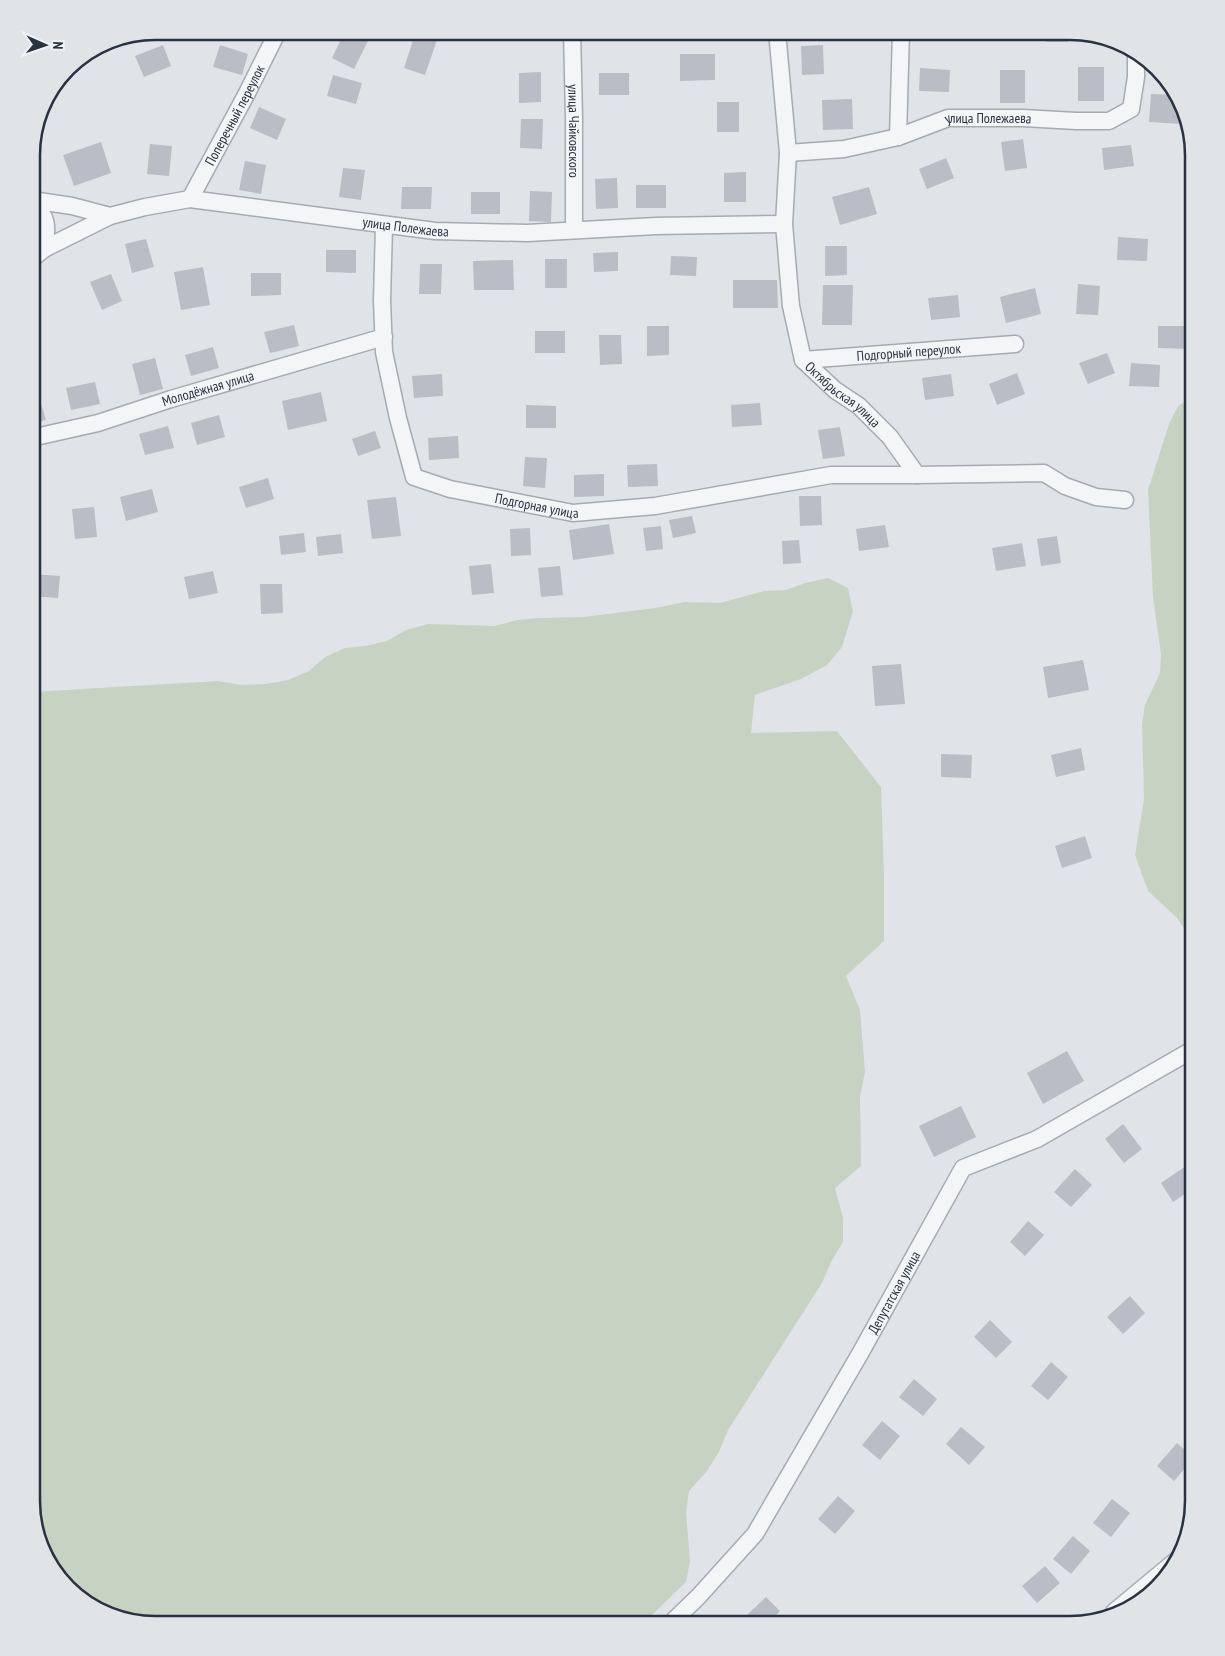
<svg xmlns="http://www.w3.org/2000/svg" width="1225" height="1656" font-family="'PT Sans Narrow',sans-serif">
<rect width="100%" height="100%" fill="#e0e4e9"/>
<path fill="#c6d3c2" d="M 1194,396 L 1194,939 L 1189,936 L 1177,918 L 1148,891 L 1135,855 L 1144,799 L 1142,724 L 1145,705 L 1160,673 L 1161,655 L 1153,597 L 1148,490 L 1169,424 L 1178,406 Z
M 828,578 L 848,588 L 853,611 L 842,647 L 827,665 L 801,679 L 755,695 L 751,733 L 837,731 L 881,787 L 884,874 L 884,941 L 846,976 L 860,1010 L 865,1072 L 860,1097 L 861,1166 L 835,1188 L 843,1218 L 843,1242 L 831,1262 L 822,1283 L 728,1430 L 719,1452 L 707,1471 L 689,1491 L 686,1513 L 690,1561 L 686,1582 L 653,1614 L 638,1625 L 600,1625 L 588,1621 L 561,1625 L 154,1625 L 93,1608 L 52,1570 L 31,1501 L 31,692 L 218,681 L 241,685 L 266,684 L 288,680 L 309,671 L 325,657 L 345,648 L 366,646 L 387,641 L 406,630 L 428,624 L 495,626 L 517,620 L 539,618 L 583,617 L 655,608 L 685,602 L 720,603 L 764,591 L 786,590 L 805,583 Z"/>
<path fill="#b8bdc6" d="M 235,31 L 255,31 L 251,39 Z
M 345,31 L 354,31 L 369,39 L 354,69 L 332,58 Z
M 416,31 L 440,31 L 425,75 L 404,68 Z
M 521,31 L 543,31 L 543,41 L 521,41 Z
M 588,31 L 616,31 L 616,37 L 589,38 Z
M 666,31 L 688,31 L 688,34 L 666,35 Z
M 923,31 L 946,31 L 946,36 L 923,35 Z
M 1046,31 L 1068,31 L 1068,42 L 1046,42 Z
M 163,45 L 171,66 L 144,77 L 135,56 Z
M 220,45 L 248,54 L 242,75 L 213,67 Z
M 823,45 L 824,74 L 802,75 L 801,46 Z
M 680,54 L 715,54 L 715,80 L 680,81 Z
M 1078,67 L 1104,67 L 1104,101 L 1078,101 Z
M 920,68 L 950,70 L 949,92 L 919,91 Z
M 1000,70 L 1025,70 L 1025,103 L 1000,103 Z
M 541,72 L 541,102 L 519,103 L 519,73 Z
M 599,73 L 629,73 L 629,95 L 599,95 Z
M 333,75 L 362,83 L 356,104 L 327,96 Z
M 1151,94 L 1176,95 L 1182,116 L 1182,124 L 1149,122 Z
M 852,99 L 853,129 L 823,130 L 822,100 Z
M 717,102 L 739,102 L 739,132 L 717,132 Z
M 259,107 L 286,119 L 277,140 L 250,128 Z
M 521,119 L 543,119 L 542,149 L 520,148 Z
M 1023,139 L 1027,168 L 1005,171 L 1001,142 Z
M 101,142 L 111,173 L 74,186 L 63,155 Z
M 150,144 L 172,146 L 169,176 L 147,174 Z
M 1131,145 L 1134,166 L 1104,170 L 1102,148 Z
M 946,158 L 954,178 L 927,189 L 919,169 Z
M 245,161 L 266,165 L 261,194 L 239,190 Z
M 343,168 L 365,170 L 361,200 L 339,197 Z
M 746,172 L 746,202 L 724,202 L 724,173 Z
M 617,178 L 618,208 L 596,209 L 595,179 Z
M 636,185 L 666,185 L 666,208 L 636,208 Z
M 402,187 L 432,187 L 431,209 L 401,209 Z
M 869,187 L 877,214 L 840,225 L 832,197 Z
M 530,191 L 552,192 L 551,222 L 529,221 Z
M 471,192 L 500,192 L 500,214 L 471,214 Z
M 1118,237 L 1148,239 L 1147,261 L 1117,260 Z
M 146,239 L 154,267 L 132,273 L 125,244 Z
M 825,246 L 847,246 L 847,275 L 825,276 Z
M 326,250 L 356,250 L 356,273 L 326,272 Z
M 618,252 L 618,271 L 594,272 L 593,253 Z
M 671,256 L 697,257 L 696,276 L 670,275 Z
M 545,259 L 567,259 L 567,288 L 545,288 Z
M 513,260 L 514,290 L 474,290 L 473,261 Z
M 420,264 L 442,264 L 441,294 L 419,294 Z
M 203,267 L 210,305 L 181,310 L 174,272 Z
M 251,273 L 281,273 L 281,295 L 251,296 Z
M 111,274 L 122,301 L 102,310 L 90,282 Z
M 733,280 L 777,280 L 778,308 L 733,308 Z
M 1078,284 L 1100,286 L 1098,315 L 1076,314 Z
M 823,285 L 853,285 L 852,325 L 822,325 Z
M 1035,288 L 1041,314 L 1006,323 L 1000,297 Z
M 958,295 L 960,317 L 931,320 L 928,298 Z
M 32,296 L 40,308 L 32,314 Z
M 294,325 L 299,346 L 270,353 L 264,332 Z
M 647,326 L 669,326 L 669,355 L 647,356 Z
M 1158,326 L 1188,326 L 1188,349 L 1158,348 Z
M 535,331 L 565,331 L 565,353 L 535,353 Z
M 599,335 L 621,335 L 622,364 L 600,365 Z
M 213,347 L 219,368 L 191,376 L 185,355 Z
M 1107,353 L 1115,373 L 1088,384 L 1079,363 Z
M 155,358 L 163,389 L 140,395 L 132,364 Z
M 1131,363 L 1160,365 L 1159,387 L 1129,386 Z
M 1017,373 L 1025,394 L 997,405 L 989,384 Z
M 442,374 L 443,396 L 414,398 L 412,376 Z
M 951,374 L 954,396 L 925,400 L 922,378 Z
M 95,382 L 100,404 L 71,410 L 66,388 Z
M 321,392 L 327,421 L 288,430 L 282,401 Z
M 38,394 L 46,420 L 31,424 L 31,395 Z
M 760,403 L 762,425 L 732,427 L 731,405 Z
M 526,405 L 556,406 L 556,428 L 526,428 Z
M 219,415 L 225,437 L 197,445 L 191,423 Z
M 168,426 L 174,448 L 145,455 L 139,434 Z
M 840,427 L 845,456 L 823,459 L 818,430 Z
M 375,431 L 381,448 L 358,456 L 352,439 Z
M 458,436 L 459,458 L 429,460 L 428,438 Z
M 525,457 L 547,458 L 545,488 L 523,486 Z
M 657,464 L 658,486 L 628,487 L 627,465 Z
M 604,474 L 604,496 L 574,497 L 574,475 Z
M 268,478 L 274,499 L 246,508 L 239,487 Z
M 152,489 L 158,512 L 126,521 L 120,497 Z
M 799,496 L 821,496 L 822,525 L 800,526 Z
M 396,497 L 401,536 L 372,539 L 367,500 Z
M 94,507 L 97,537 L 75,539 L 72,509 Z
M 692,516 L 696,533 L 673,538 L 669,520 Z
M 609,524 L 614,554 L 573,560 L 569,530 Z
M 885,525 L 889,547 L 859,551 L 856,529 Z
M 661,526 L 663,549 L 646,551 L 643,528 Z
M 530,528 L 531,555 L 511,556 L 510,529 Z
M 304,533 L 306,552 L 281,555 L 279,536 Z
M 341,534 L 343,553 L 318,556 L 316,537 Z
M 1057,536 L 1061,563 L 1041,566 L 1037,539 Z
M 799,540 L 801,563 L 783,564 L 782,541 Z
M 1022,543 L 1026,566 L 996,571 L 992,548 Z
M 491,564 L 494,593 L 472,595 L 469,566 Z
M 560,566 L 563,595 L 541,597 L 538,568 Z
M 213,571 L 218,593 L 189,599 L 184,577 Z
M 31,574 L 60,576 L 58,598 L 31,596 Z
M 260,584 L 282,584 L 283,613 L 261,614 Z
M 1083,660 L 1089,690 L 1048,698 L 1043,667 Z
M 901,664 L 905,704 L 875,706 L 872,666 Z
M 1081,748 L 1085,770 L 1056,777 L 1051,755 Z
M 941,754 L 972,755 L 971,778 L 941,777 Z
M 1085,836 L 1092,858 L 1062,868 L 1055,846 Z
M 1067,1051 L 1084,1081 L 1043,1104 L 1027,1073 Z
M 961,1106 L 976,1137 L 934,1157 L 919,1126 Z
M 1123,1124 L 1142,1149 L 1124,1163 L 1105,1139 Z
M 1186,1166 L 1194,1177 L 1194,1188 L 1173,1202 L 1161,1183 Z
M 1075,1169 L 1092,1185 L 1071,1207 L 1054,1192 Z
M 1028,1221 L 1044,1235 L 1025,1256 L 1010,1242 Z
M 1130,1296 L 1145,1313 L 1123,1334 L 1107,1317 Z
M 990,1320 L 1012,1342 L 996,1358 L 974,1337 Z
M 1051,1362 L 1068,1377 L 1048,1400 L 1031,1386 Z
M 914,1379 L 937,1399 L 923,1416 L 899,1397 Z
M 1194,1404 L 1194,1423 L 1185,1415 Z
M 882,1421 L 900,1436 L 880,1460 L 862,1445 Z
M 961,1427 L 985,1447 L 969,1465 L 946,1444 Z
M 1177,1443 L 1194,1458 L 1174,1481 L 1157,1466 Z
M 838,1496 L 855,1511 L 835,1534 L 818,1519 Z
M 1112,1499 L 1130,1513 L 1111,1537 L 1093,1523 Z
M 1073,1536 L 1090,1551 L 1071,1574 L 1053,1559 Z
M 1045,1566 L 1060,1583 L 1037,1603 L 1022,1586 Z
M 766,1597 L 780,1611 L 766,1625 L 756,1625 L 747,1615 Z
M 999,1616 L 1008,1625 L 990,1625 Z"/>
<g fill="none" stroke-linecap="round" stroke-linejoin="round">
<g stroke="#a5abb3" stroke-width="19">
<g id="street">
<path id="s1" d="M 572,31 L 574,118 L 574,230"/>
<path id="s2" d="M 777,31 L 788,153 L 784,224 L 791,306 L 803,360 L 835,390 L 859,406 L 890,437 L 917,475 L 1044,473 L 1065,486 L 1096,497 L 1125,500"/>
<path d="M 898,137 L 901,31"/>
<path id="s3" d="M 788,153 L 844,149 L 898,137 L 948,118 L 1023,118 L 1076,121 L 1109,121 L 1131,109 L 1136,77 L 1136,51"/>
<path id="s4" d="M 190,199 L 246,95 L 278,31"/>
<path id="s5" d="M 32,200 L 72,206 L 110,216 L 145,207 L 190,199 L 435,231 L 527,233 L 656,226 L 784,224"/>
<path d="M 33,200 C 48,219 48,226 44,249"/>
<path id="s6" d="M 384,225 L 382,301 L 384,352 L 398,418 L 414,477 L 450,489 L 573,513 L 655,506 L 831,475 L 917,475"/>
<path d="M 32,259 L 44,249 L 110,216"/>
<path id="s7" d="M 803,360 L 1015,344"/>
<path id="s8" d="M 31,438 L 98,423 L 171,399 L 384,337"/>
<path d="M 1114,1612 L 1179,1558"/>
<path id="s9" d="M 669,1625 L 698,1597 L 755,1534 L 861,1352 L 963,1168 L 1037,1139 L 1194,1049"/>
</g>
</g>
<use href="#street" stroke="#f3f5f7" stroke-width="16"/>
</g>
<g text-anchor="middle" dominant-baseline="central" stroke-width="4" stroke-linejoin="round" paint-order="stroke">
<g font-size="14" fill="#293240" stroke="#f0f3f6">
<text stroke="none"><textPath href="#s4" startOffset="95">Поперечный переулок</textPath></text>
<text stroke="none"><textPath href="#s3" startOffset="205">улица Полежаева</textPath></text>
<text stroke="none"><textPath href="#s1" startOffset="100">улица Чайковского</textPath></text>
<text stroke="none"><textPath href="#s5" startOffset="379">улица Полежаева</textPath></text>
<text stroke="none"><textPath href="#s7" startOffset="106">Подгорный переулок</textPath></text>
<text stroke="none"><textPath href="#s8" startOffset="184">Молодёжная улица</textPath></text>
<text stroke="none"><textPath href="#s2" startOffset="384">Октябрьская улица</textPath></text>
<text stroke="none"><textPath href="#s6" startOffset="382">Подгорная улица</textPath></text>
<text stroke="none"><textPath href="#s9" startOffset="404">Депутатская улица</textPath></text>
</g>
</g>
<path d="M0 0H1225V1656H0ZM155 40H1070A115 115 0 0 1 1185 155V1501A115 115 0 0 1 1070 1616H155A115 115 0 0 1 40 1501V155A115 115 0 0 1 155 40Z" fill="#e0e4e7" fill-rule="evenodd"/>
<path fill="none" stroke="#293240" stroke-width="2.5" d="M155 40H1070A115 115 0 0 1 1185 155V1501A115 115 0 0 1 1070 1616H155A115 115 0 0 1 40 1501V155A115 115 0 0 1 155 40Z"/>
<g transform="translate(45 45) rotate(92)" stroke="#f0f3f6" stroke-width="4" paint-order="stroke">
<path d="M0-4L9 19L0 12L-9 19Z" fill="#293240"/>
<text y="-8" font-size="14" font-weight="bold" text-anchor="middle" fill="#293240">N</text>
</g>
</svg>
